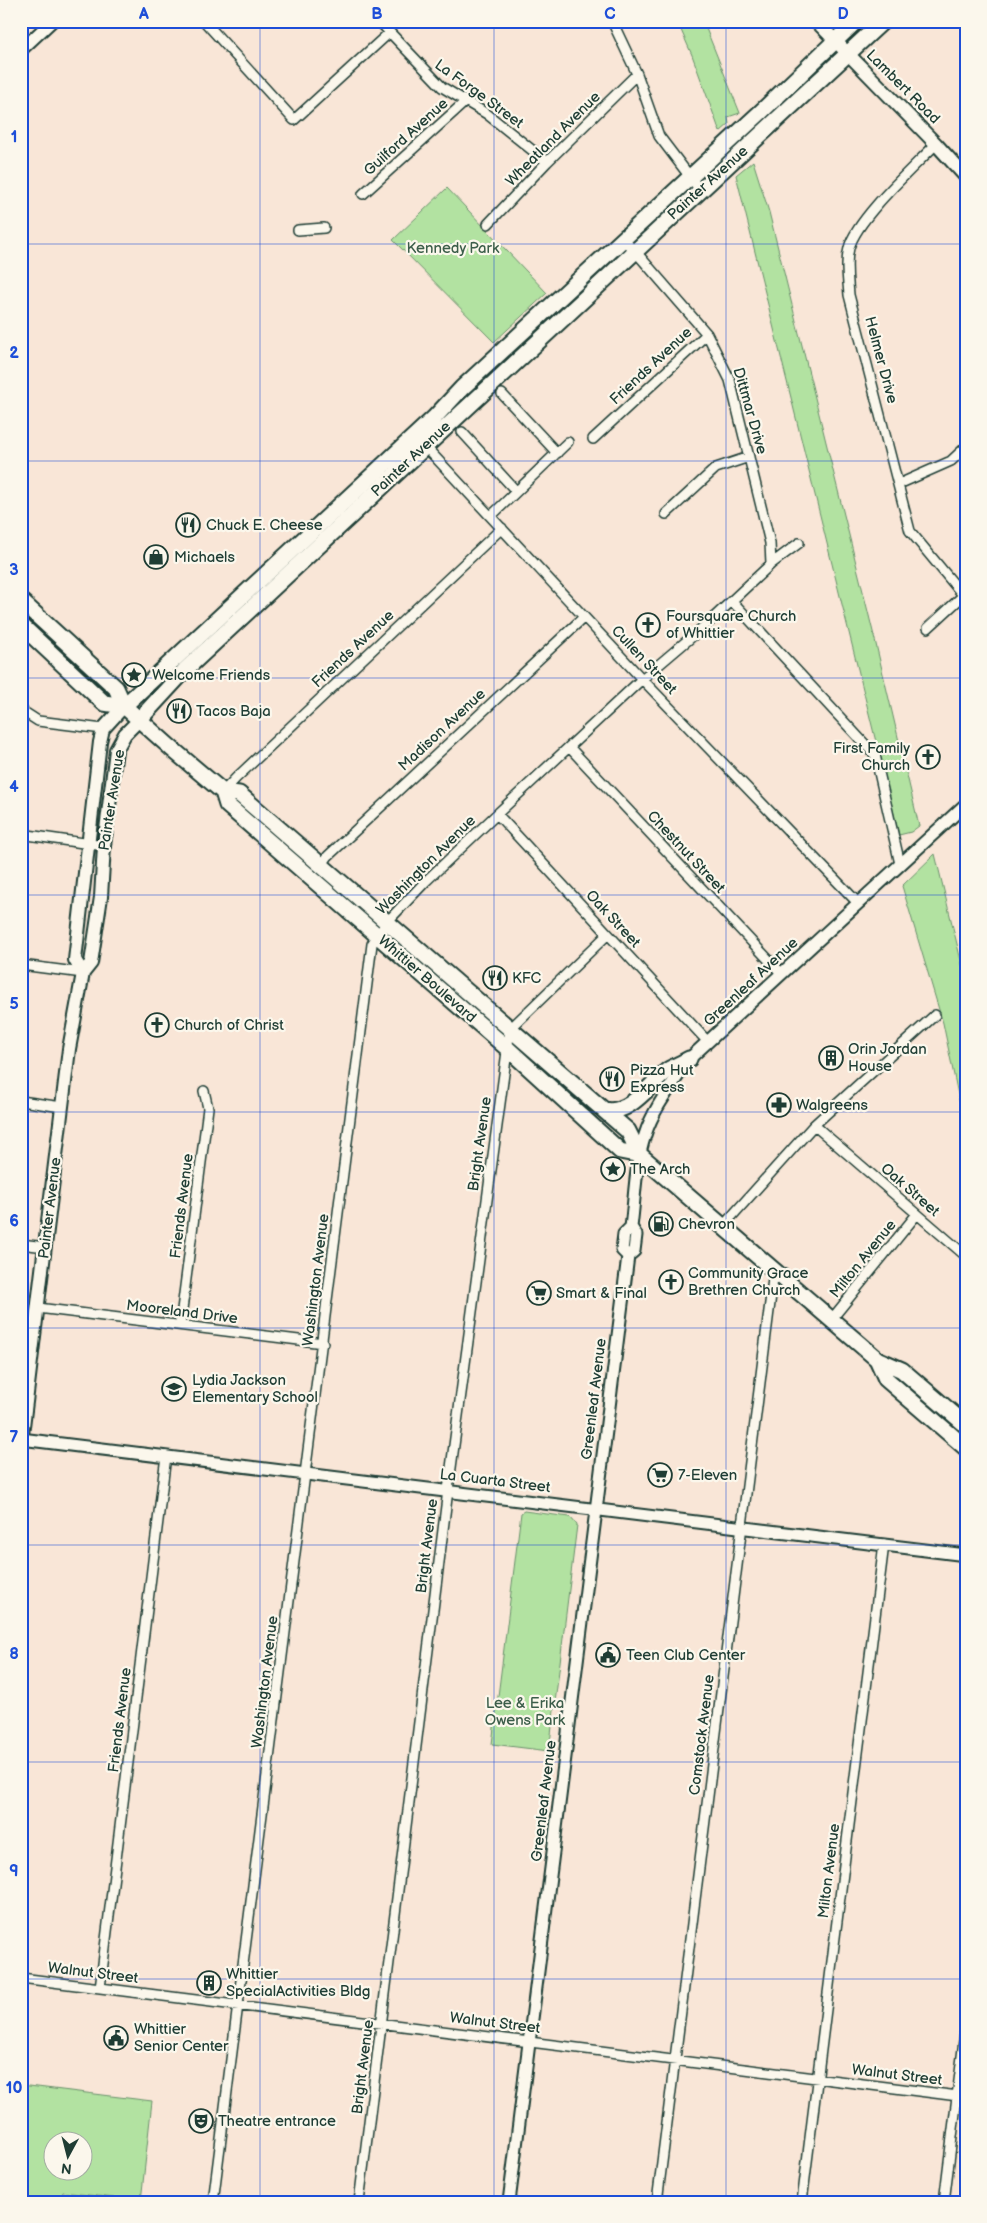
<svg xmlns="http://www.w3.org/2000/svg" width="987" height="2223" font-family="'Balsamiq Sans',sans-serif">
<rect width="100%" height="100%" fill="#f9e6d7"/>
<filter id="ink" filterUnits="userSpaceOnUse"><feTurbulence type="fractalNoise" baseFrequency=".02" numOctaves="2"/><feDisplacementMap in="SourceGraphic" scale="10" xChannelSelector="R" yChannelSelector="G"/><feConvolveMatrix kernelMatrix="1 2 1 2 8 2 1 2 1" color-interpolation-filters="sRGB"/></filter>
<g filter="url(#ink)">
<path fill="#b2e2a1" stroke="#68906a" fill-rule="evenodd" d="M 677,21 L 703,21 L 740,113 L 728,117 L 729,124 L 720,132 L 692,55 Z
M 753,161 L 769,212 L 875,640 L 919,826 L 911,832 L 899,835 L 736,175 Z
M 447,188 L 547,293 L 494,342 L 393,240 Z
M 935,854 L 966,981 L 966,1133 L 943,1023 L 902,886 Z
M 524,1511 L 570,1517 L 577,1525 L 549,1751 L 492,1744 L 521,1513 Z
M 21,2085 L 152,2101 L 141,2201 L 63,2192 L 59,2202 L 21,2202 ZM 82,2140 L 82,2170 L 52,2170 L 52,2140 Z"/>
<g fill="none" stroke-linecap="round" stroke-linejoin="round">
<g stroke="#1f3d34" stroke-width="12">
<path id="minor" d="M 204,21 L 294,120 L 389,33
M 379,21 L 442,87 L 487,114 L 547,162
M 612,21 L 637,74 L 659,136 L 700,190
M 936,144 C 913,168 857,218 849,248 C 845,263 848,280 849,295 L 910,531 L 963,595
M 363,194 L 466,101
M 488,224 L 547,162 L 637,74
M 298,230 L 324,228
M 623,240 L 635,251 L 707,334 L 730,380 L 770,543 L 771,564
M 502,394 L 557,453
M 462,432 L 516,491
M 593,439 L 707,334
M 422,443 L 642,679 L 857,902
M 899,484 L 951,461 L 966,447
M 666,514 L 716,468 L 749,457
M 491,516 L 568,442
M 732,601 L 875,755 L 900,864
M 928,628 L 966,593
M 21,710 L 38,721 L 103,729
M 570,748 L 782,974
M 223,792 L 236,778 L 502,528
M 497,814 L 708,1042
M 21,834 L 104,846
M 321,866 L 328,856 L 584,617
M 21,965 L 83,973
M 21,1101 L 62,1107
M 814,1125 L 966,1256
M 723,1226 L 814,1125 L 935,1015
M 21,1244 L 45,1247
M 38,1308 L 323,1343
M 831,1320 L 917,1214
M 180,1325 L 208,1108 L 204,1091
M 21,1354 L 32,1355
M 21,1978 L 966,2097
M 100,1988 L 166,1456
M 213,2202 L 372,944 L 387,922 L 426,881 L 497,814 L 642,679 L 708,623 L 771,564 L 799,543
M 359,2202 L 448,1490 L 510,1029 L 608,934
M 657,2202 L 774,1271
M 802,2202 L 884,1544
M 944,2202 L 966,2024"/>
</g>
<g stroke="#1f3d34" stroke-width="15">
<path id="tertiary" d="M 21,50 L 52,21
M 628,1256 L 622,1250 L 624,1234 L 631,1227 C 635,1197 635,1164 645,1135 C 654,1107 673,1084 689,1059 L 966,804
M 21,1439 L 966,1555
M 509,2202 L 628,1256 L 634,1251 L 636,1235 L 631,1227"/>
</g>
<g stroke="#1f3d34" stroke-width="16">
<path id="secondary" d="M 816,21 L 936,144 L 966,177
M 83,973 L 75,960 L 100,742 L 103,729 L 124,706
M 21,1443 L 69,1049 L 83,973 L 91,963 L 101,897 L 104,846 L 116,750 L 125,734 L 139,720"/>
</g>
<g stroke="#1f3d34" stroke-width="19">
<path id="primary" d="M 21,601 L 116,688 L 124,706 L 171,748 L 223,792 L 239,794 L 628,1131 L 640,1155 L 877,1359 L 902,1370 L 966,1425
M 21,625 L 104,703 L 124,706
M 124,706 L 434,418 L 462,388 L 763,110 L 856,21
M 139,720 L 185,670 L 883,21
M 223,792 L 227,805 L 507,1048 L 620,1151 L 640,1155
M 605,1110 C 629,1116 650,1084 668,1070 C 675,1066 682,1063 689,1059
M 877,1359 L 886,1379 L 966,1448"/>
</g>
<use href="#minor" stroke="#fbf7ec" stroke-width="9"/>
<use href="#tertiary" stroke="#fbf7ec" stroke-width="11"/>
<use href="#secondary" stroke="#fbf7ec" stroke-width="12"/>
<use href="#primary" stroke="#fbf7ec" stroke-width="15"/>
</g>
</g>
<path fill="none" stroke="#1d4ed8" stroke-width="1" stroke-opacity="0.55" d="M 260,21 L 260,2202M 494,21 L 494,2202M 726,21 L 726,2202M 21,244 L 966,244M 21,461 L 966,461M 21,678 L 966,678M 21,895 L 966,895M 21,1112 L 966,1112M 21,1328 L 966,1328M 21,1545 L 966,1545M 21,1762 L 966,1762M 21,1979 L 966,1979"/>
<defs>
<g id="restaurant-ring" transform="scale(1.25)"><circle r="9.5" fill="#fbf7ec" stroke="#1f3d34" stroke-width="1.5"/><path d="M-5-6h1v4h1v-4h1v4h1v-4h1v5L-1.5 .5V6h-2V.5L-5-1ZM5-6V6H3V1.5H1.5Q1.5-4 5-6Z" fill="#1f3d34"/></g>
<g id="shop-ring" transform="scale(1.25)"><circle r="9.5" fill="#fbf7ec" stroke="#1f3d34" stroke-width="1.5"/><path d="M-5-2.5h2.3a2.7 3.5 0 0 1 5.4 0H5L5.5 6h-11ZM-1.5-2.5h3a1.5 2.3 0 0 0-3 0Z" fill="#1f3d34"/></g>
<g id="church-ring" transform="scale(1.25)"><circle r="9.5" fill="#fbf7ec" stroke="#1f3d34" stroke-width="1.5"/><path d="M-1.2-6h2.4v3.5h3.3v2.4h-3.3V6h-2.4V-.1h-3.3v-2.4h3.3Z" fill="#1f3d34"/></g>
<g id="sight-ring" transform="scale(1.25)"><circle r="9.5" fill="#fbf7ec" stroke="#1f3d34" stroke-width="1.5"/><path d="M0-6L1.8-2.2L6-1.7L2.9 1.2L3.7 5.4L0 3.3L-3.7 5.4L-2.9 1.2L-6-1.7L-1.8-2.2Z" fill="#1f3d34"/></g>
<g id="building-ring" transform="scale(1.25)"><circle r="9.5" fill="#fbf7ec" stroke="#1f3d34" stroke-width="1.5"/><path d="M-4-6H4V6H1V3H-1V6H-4ZM-2.5-4.3h1.7v1.8h-1.7ZM.8-4.3h1.7v1.8H.8ZM-2.5-1h1.7V.8h-1.7ZM.8-1h1.7V.8H.8Z" fill="#1f3d34"/></g>
<g id="pharmacy-ring" transform="scale(1.25)"><circle r="9.5" fill="#fbf7ec" stroke="#1f3d34" stroke-width="1.5"/><path d="M-2-6h4v4h4v4h-4v4h-4v-4h-4v-4h4Z" fill="#1f3d34"/></g>
<g id="fuel-ring" transform="scale(1.25)"><circle r="9.5" fill="#fbf7ec" stroke="#1f3d34" stroke-width="1.5"/><path d="M-5.5-6h7V0h2V4h1.3V-2.5L3-4.5l.8-.8L6-3V5H2.5V1h-1V6h-7ZM-4.2-4.7v3.2H.2V-4.7Z" fill="#1f3d34"/></g>
<g id="supermarket-ring" transform="scale(1.25)"><circle r="9.5" fill="#fbf7ec" stroke="#1f3d34" stroke-width="1.5"/><path d="M-6-5.5h2.5l.6 2H6L4.5 2H-2.5L-4.4-4H-6ZM-1.5 3.2a1.3 1.3 0 1 0 .1 0ZM3 3.2a1.3 1.3 0 1 0 .1 0Z" fill="#1f3d34"/></g>
<g id="school-ring" transform="scale(1.25)"><circle r="9.5" fill="#fbf7ec" stroke="#1f3d34" stroke-width="1.5"/><path d="M0-5L7-2L0 1L-7-2ZM-4 1L0 2.5L4 1V4Q0 6-4 4Z" fill="#1f3d34"/></g>
<g id="civic-ring" transform="scale(1.25)"><circle r="9.5" fill="#fbf7ec" stroke="#1f3d34" stroke-width="1.5"/><path d="M-.6-6.5H3V-4.5H.6V-3L4-1V1h2V6H-6V1h2V-1L-.6-3ZM-1.2 2.5V6h2.4V2.5Z" fill="#1f3d34"/></g>
<g id="theatre-ring" transform="scale(1.25)"><circle r="9.5" fill="#fbf7ec" stroke="#1f3d34" stroke-width="1.5"/><path d="M-5-5.5Q0-4 5-5.5V0Q5 5 0 6Q-5 5-5 0ZM-3.3-2.5H-1v1.5H-3.3ZM1-2.5H3.3v1.5H1ZM-2.8 1Q0 5.5 2.8 1Z" fill="#1f3d34"/></g>
</defs>
<g fill-rule="evenodd">
<use href="#restaurant-ring" x="188" y="525"/>
<use href="#shop-ring" x="156" y="557"/>
<use href="#church-ring" x="648" y="625"/>
<use href="#sight-ring" x="134" y="675"/>
<use href="#restaurant-ring" x="179" y="711"/>
<use href="#church-ring" x="928" y="757"/>
<use href="#restaurant-ring" x="495" y="978"/>
<use href="#church-ring" x="157" y="1025"/>
<use href="#building-ring" x="831" y="1058"/>
<use href="#restaurant-ring" x="612" y="1079"/>
<use href="#pharmacy-ring" x="779" y="1105"/>
<use href="#sight-ring" x="613" y="1169"/>
<use href="#fuel-ring" x="661" y="1224"/>
<use href="#church-ring" x="671" y="1282"/>
<use href="#supermarket-ring" x="539" y="1293"/>
<use href="#school-ring" x="174" y="1389"/>
<use href="#supermarket-ring" x="660" y="1475"/>
<use href="#civic-ring" x="608" y="1655"/>
<use href="#building-ring" x="209" y="1983"/>
<use href="#civic-ring" x="116" y="2038"/>
<use href="#theatre-ring" x="201" y="2121"/>
</g>
<g text-anchor="middle" dominant-baseline="central" stroke-width="4.5" stroke-linejoin="round" paint-order="stroke">
<g font-size="15" fill="#1f3d34" stroke="#fbf7ec">
<text transform="translate(903 87) rotate(45)">Lambert Road</text>
<text transform="translate(479 94) rotate(36)">La Forge Street</text>
<text transform="translate(406 137) rotate(-42)">Guilford Avenue</text>
<text transform="translate(553 139) rotate(-45)">Wheatland Avenue</text>
<text transform="translate(708 183) rotate(-42)">Painter Avenue</text>
<text transform="translate(881 360) rotate(75)">Helmer Drive</text>
<text transform="translate(651 366) rotate(-43)">Friends Avenue</text>
<text transform="translate(750 411) rotate(74)">Dittmar Drive</text>
<text transform="translate(411 459) rotate(-43)">Painter Avenue</text>
<text transform="translate(353 649) rotate(-43)">Friends Avenue</text>
<text transform="translate(644 660) rotate(47)">Cullen Street</text>
<text transform="translate(442 730) rotate(-43)">Madison Avenue</text>
<text transform="translate(112 800) rotate(-81)">Painter Avenue</text>
<text transform="translate(686 852) rotate(47)">Chestnut Street</text>
<text transform="translate(426 865) rotate(-45)">Washington Avenue</text>
<text transform="translate(613 919) rotate(47)">Oak Street</text>
<text transform="translate(427 979) rotate(41)">Whittier Boulevard</text>
<text transform="translate(751 982) rotate(-43)">Greenleaf Avenue</text>
<text transform="translate(480 1144) rotate(-82)">Bright Avenue</text>
<text transform="translate(910 1190) rotate(41)">Oak Street</text>
<text transform="translate(182 1206) rotate(-83)">Friends Avenue</text>
<text transform="translate(50 1208) rotate(-83)">Painter Avenue</text>
<text transform="translate(863 1259) rotate(-51)">Milton Avenue</text>
<text transform="translate(316 1280) rotate(-83)">Washington Avenue</text>
<text transform="translate(182 1312) rotate(7)">Mooreland Drive</text>
<text transform="translate(594 1399) rotate(-83)">Greenleaf Avenue</text>
<text transform="translate(495 1481) rotate(7)">La Cuarta Street</text>
<text transform="translate(427 1546) rotate(-83)">Bright Avenue</text>
<text transform="translate(265 1682) rotate(-83)">Washington Avenue</text>
<text transform="translate(120 1720) rotate(-83)">Friends Avenue</text>
<text transform="translate(702 1735) rotate(-83)">Comstock Avenue</text>
<text transform="translate(544 1801) rotate(-83)">Greenleaf Avenue</text>
<text transform="translate(829 1871) rotate(-83)">Milton Avenue</text>
<text transform="translate(93 1973) rotate(7)">Walnut Street</text>
<text transform="translate(495 2023) rotate(7)">Walnut Street</text>
<text transform="translate(363 2067) rotate(-83)">Bright Avenue</text>
<text transform="translate(897 2075) rotate(7)">Walnut Street</text>
</g>
<g font-size="15" fill="#3c5e4a" stroke="#fbf7ec">
<text x="453" y="248">Kennedy Park</text>
<text x="525" y="1703">Lee &amp; Erika<tspan x="525" dy="17">Owens Park</tspan></text>
</g>
<g font-size="15" fill="#1f3d34" stroke="#fbf7ec" text-anchor="start">
<text x="206" y="525">Chuck E. Cheese</text>
<text x="174" y="557">Michaels</text>
<text x="666" y="616">Foursquare Church<tspan x="666" dy="17">of Whittier</tspan></text>
<text x="152" y="675">Welcome Friends</text>
<text x="196" y="711">Tacos Baja</text>
<text x="910" y="748" text-anchor="end">First Family<tspan x="910" dy="17">Church</tspan></text>
<text x="512" y="978">KFC</text>
<text x="174" y="1025">Church of Christ</text>
<text x="848" y="1049">Orin Jordan<tspan x="848" dy="17">House</tspan></text>
<text x="630" y="1070">Pizza Hut<tspan x="630" dy="17">Express</tspan></text>
<text x="796" y="1105">Walgreens</text>
<text x="630" y="1169">The Arch</text>
<text x="678" y="1224">Chevron</text>
<text x="688" y="1273">Community Grace<tspan x="688" dy="17">Brethren Church</tspan></text>
<text x="556" y="1293">Smart &amp; Final</text>
<text x="192" y="1380">Lydia Jackson<tspan x="192" dy="17">Elementary School</tspan></text>
<text x="678" y="1475">7-Eleven</text>
<text x="626" y="1655">Teen Club Center</text>
<text x="226" y="1974">Whittier<tspan x="226" dy="17">SpecialActivities Bldg</tspan></text>
<text x="134" y="2029">Whittier<tspan x="134" dy="17">Senior Center</tspan></text>
<text x="218" y="2121">Theatre entrance</text>
</g>
</g>
<rect width="987" height="2223" fill="none" stroke="#fbf7ec" stroke-width="55"/>
<g transform="translate(68 2156) rotate(187)"><circle r="24" fill="#fbf7ec" stroke="#a3ada2"/>
<path d="M0-4L9 19L0 12L-9 19Z" fill="#1f3d34"/>
<text y="-8" font-size="14" font-weight="bold" text-anchor="middle" fill="#1f3d34">N</text>
</g>
<rect x="28" y="28" width="932" height="2168" fill="none" stroke="#1d4ed8" stroke-width="2"/>
<g font-size="16" text-anchor="middle" font-weight="bold" fill="#1d4ed8">
<text x="144" y="19">A</text>
<text x="377" y="19">B</text>
<text x="610" y="19">C</text>
<text x="843" y="19">D</text>
<text x="14" y="142">1</text>
<text x="14" y="358">2</text>
<text x="14" y="575">3</text>
<text x="14" y="792">4</text>
<text x="14" y="1009">5</text>
<text x="14" y="1226">6</text>
<text x="14" y="1442">7</text>
<text x="14" y="1659">8</text>
<text x="14" y="1876">9</text>
<text x="14" y="2093">10</text>
</g>
</svg>
